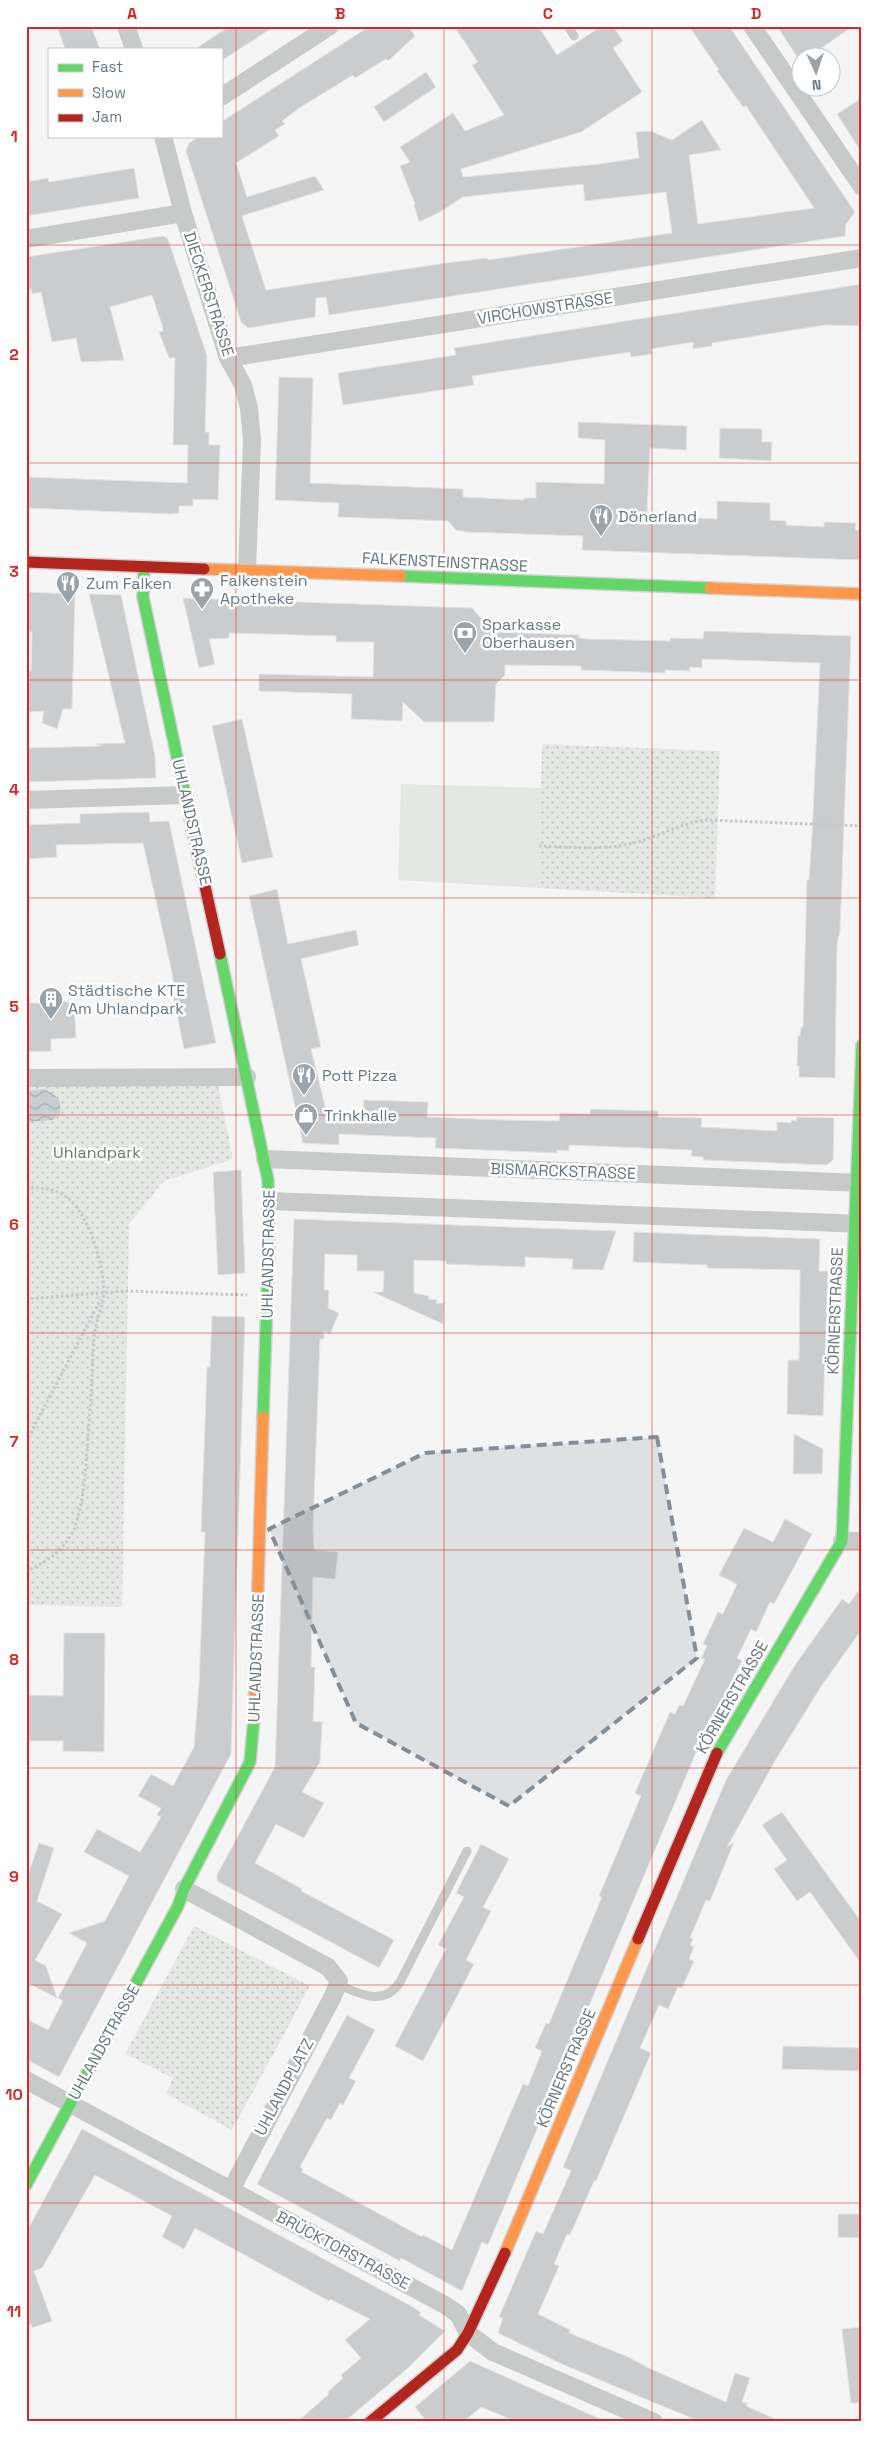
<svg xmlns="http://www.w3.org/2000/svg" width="888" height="2448" font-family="'Space Grotesk',sans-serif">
<defs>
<pattern id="green-dots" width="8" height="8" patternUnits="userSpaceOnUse" patternTransform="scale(1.25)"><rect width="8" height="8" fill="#e4e7e3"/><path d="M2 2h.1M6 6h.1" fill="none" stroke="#bdc0bd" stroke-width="1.8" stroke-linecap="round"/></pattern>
<pattern id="water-waves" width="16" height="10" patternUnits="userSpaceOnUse" patternTransform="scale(1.25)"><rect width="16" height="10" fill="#c8cfd2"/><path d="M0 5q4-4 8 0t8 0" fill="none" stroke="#a6adb0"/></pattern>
</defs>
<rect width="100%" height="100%" fill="#f5f5f5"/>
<path fill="url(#green-dots)" d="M 542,744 L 720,751 L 715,898 L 538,888 Z
M 216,1075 L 233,1159 L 164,1181 L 129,1224 L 122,1607 L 26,1605 L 26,1084 Z
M 194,1926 L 310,1986 L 232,2130 L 166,2094 L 173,2078 L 125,2054 Z"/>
<path fill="#e4e7e3" d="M 401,784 L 541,788 L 538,888 L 398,880 Z"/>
<path fill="url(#water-waves)" d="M 44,1089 C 57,1095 62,1100 60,1114 L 53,1120 L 26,1122 L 26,1091 Z"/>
<path fill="#cbcccd" stroke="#e4e4e4" d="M 57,26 L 91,26 L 100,49 L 65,49 Z
M 230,26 L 275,26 L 221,61 L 221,49 L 195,49 Z
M 370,26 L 408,26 L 415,36 L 388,61 L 386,59 L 355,78 L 353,75 L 301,107 L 282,121 L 285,124 L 275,130 L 279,136 L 236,163 L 247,197 L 315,176 L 324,190 L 242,216 L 266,290 L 446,263 L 487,258 L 488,260 L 672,233 L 666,192 L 585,201 L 583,184 L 463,197 L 438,213 L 419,222 L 414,205 L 415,204 L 400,166 L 410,162 L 400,147 L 453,113 L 465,131 L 504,115 L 472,65 L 478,62 L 454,26 L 538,26 L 557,55 L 602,26 L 613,26 L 623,41 L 613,48 L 642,92 L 581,132 L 461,169 L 463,177 L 600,164 L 639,158 L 636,132 L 650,131 L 672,140 L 702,120 L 721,150 L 689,155 L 698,224 L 814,208 L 746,106 L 743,107 L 717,71 L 719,70 L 689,26 L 729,26 L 855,212 L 846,224 L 845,236 L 329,315 L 326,297 L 316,298 L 315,317 L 248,328 L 241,322 L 221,260 L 186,151 L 189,143 L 200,136 L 221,136 L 221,122 Z
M 777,26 L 853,26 L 807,58 L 800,58 L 800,61 Z
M 426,72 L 436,87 L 384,122 L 374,107 Z
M 862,98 L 862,153 L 837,114 Z
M 134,168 L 139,198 L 26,216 L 26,182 L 48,178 L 49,182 Z
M 163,236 L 168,239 L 207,356 L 205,432 L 209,432 L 209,445 L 220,445 L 218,500 L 193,499 L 193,506 L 179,506 L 179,513 L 171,514 L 26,508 L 26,477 L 187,483 L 188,445 L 173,445 L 175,358 L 169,358 L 159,332 L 163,331 L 162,325 L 152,295 L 110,307 L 124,360 L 81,362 L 76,338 L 52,342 L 41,292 L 32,294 L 31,289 L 26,290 L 26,257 Z
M 862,284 L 862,326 L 825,325 L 712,343 L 712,346 L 693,349 L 693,342 L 651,349 L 652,354 L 631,357 L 630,352 L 472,376 L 474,385 L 343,405 L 338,373 L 456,355 L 454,348 Z
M 279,377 L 313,378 L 310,483 L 463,489 L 463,497 L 524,500 L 524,498 L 536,498 L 536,482 L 604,484 L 605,440 L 578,438 L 578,422 L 687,426 L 686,450 L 650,448 L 647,515 L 661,517 L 660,523 L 694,524 L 694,518 L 717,519 L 717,501 L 770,503 L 770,520 L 786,521 L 786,525 L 824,527 L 824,522 L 856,523 L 855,530 L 862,530 L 862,560 L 582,550 L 583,536 L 466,532 L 456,530 L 448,521 L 338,517 L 339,503 L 275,500 Z
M 720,428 L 762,429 L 762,442 L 772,442 L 771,461 L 719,458 Z
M 26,592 L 75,594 L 72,709 L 63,709 L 57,729 L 42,723 L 44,711 L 26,712 L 26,671 L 31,671 L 32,632 L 26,632 Z
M 89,594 L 121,595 L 155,756 L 156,778 L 26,782 L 26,748 L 101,746 L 96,744 L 125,743 Z
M 183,598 L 472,608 L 493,632 L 579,635 L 579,638 L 587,639 L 670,641 L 670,638 L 703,639 L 704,631 L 851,636 L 840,931 L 837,944 L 835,1078 L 799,1077 L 799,1066 L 797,1066 L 798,1036 L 800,1036 L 801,1027 L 803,1027 L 807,880 L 809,880 L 812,835 L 820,663 L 702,659 L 702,668 L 690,667 L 690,671 L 665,670 L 665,673 L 581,670 L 581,666 L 505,665 L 505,675 L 496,684 L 494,722 L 424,722 L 403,702 L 402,721 L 351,719 L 352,694 L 259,691 L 259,674 L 373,677 L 374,642 L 336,642 L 336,636 L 229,633 L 229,638 L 209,639 L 215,664 L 199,668 Z
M 242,719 L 273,857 L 242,863 L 212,726 Z
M 149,812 L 150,822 L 169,821 L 216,1043 L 184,1049 L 173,995 L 176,995 L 171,968 L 143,843 L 56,845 L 57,857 L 26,859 L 26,825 L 80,823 L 80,814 Z
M 277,889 L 288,944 L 356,930 L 359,945 L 301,959 L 321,1047 L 311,1049 L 326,1110 L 363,1114 L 364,1100 L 428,1102 L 427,1117 L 502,1120 L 559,1121 L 560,1113 L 590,1114 L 590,1109 L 658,1111 L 658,1117 L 702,1118 L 701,1127 L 777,1131 L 777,1122 L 791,1123 L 792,1120 L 796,1121 L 797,1117 L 834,1118 L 833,1160 L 827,1165 L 703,1160 L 703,1157 L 691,1156 L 692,1150 L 569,1145 L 569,1151 L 557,1150 L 557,1153 L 435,1148 L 436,1138 L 339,1134 L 339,1145 L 303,1143 L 249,896 Z
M 43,992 L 58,992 L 59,1002 L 74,1002 L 76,1038 L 51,1039 L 51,1051 L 26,1052 L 26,1003 L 42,1003 Z
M 241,1170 L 245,1273 L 218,1275 L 213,1172 Z
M 294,1219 L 616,1231 L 603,1270 L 572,1269 L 573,1259 L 525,1257 L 525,1267 L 446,1264 L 446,1261 L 414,1260 L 414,1293 L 429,1296 L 429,1299 L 437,1300 L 436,1303 L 444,1303 L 443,1324 L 373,1292 L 383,1292 L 384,1271 L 357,1271 L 357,1255 L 325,1254 L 324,1290 L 329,1290 L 328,1308 L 339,1313 L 330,1334 L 324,1331 L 324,1339 L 320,1339 L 313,1529 L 314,1550 L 338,1552 L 335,1579 L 313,1577 L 311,1667 L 315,1667 L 313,1721 L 322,1722 L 320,1762 L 302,1792 L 324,1803 L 304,1838 L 276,1824 L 255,1863 L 302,1889 L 301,1891 L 394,1940 L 379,1968 L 217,1881 L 217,1875 L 275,1767 Z
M 634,1232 L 820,1239 L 819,1271 L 828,1271 L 823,1416 L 787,1414 L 788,1360 L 799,1360 L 800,1270 L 707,1268 L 707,1265 L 633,1262 Z
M 212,1316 L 245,1317 L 231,1754 L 59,2077 L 26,2059 L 26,2019 L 48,2030 L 63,2001 L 58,1998 L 87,1943 L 69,1933 L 105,1921 L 129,1876 L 84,1852 L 97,1829 L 140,1852 L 161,1817 L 157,1815 L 161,1808 L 138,1796 L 151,1774 L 173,1786 L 194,1747 L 199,1685 L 205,1532 L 201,1532 L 207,1367 L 210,1367 Z
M 794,1434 L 823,1449 L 822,1474 L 793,1474 Z
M 785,1519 L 812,1534 L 774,1604 L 770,1602 L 756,1632 L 751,1629 L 737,1658 L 742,1661 L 703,1736 L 488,2245 L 482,2242 L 462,2291 L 401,2258 L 400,2261 L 257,2184 L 347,2015 L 375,2030 L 349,2078 L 356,2081 L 343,2105 L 340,2103 L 331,2120 L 327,2118 L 300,2167 L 303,2169 L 302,2172 L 422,2237 L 423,2235 L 452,2250 L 523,2084 L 528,2086 L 542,2051 L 535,2048 L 546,2023 L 549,2024 L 602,1897 L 599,1896 L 641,1796 L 635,1793 L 654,1749 L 670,1712 L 675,1714 L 679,1705 L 683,1706 L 705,1659 L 701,1659 L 707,1646 L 703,1644 L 718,1612 L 723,1614 L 737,1584 L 719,1575 L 744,1528 L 773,1542 Z
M 862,1586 L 862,1629 L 822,1685 L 776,1759 L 727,1847 L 734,1842 L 710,1901 L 706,1900 L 690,1938 L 693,1939 L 690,1945 L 694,1947 L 689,1959 L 694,1961 L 682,1988 L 678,1987 L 668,2009 L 659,2005 L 640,2048 L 651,2053 L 596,2181 L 594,2181 L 570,2235 L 567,2234 L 554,2264 L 559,2266 L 538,2314 L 570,2330 L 569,2333 L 628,2357 L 653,2370 L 726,2402 L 735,2373 L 750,2378 L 742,2402 L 747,2403 L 746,2406 L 782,2422 L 701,2422 L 564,2365 L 498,2333 L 503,2318 L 499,2317 L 536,2231 L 543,2234 L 571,2171 L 563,2167 L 726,1780 L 795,1665 L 842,1599 L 849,1604 Z
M 64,1633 L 105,1633 L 104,1752 L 63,1751 L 63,1741 L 26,1741 L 26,1695 L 63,1696 Z
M 782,1812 L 862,1923 L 862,1965 L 810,1892 L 797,1901 L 774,1869 L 787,1860 L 762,1825 Z
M 39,1843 L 54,1848 L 37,1901 L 62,1914 L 35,1960 L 46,1966 L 57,1998 L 26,1982 L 26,1881 Z
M 481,1844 L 509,1859 L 483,1907 L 491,1911 L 466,1960 L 474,1964 L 423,2061 L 395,2046 L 446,1949 L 438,1945 L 464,1897 L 456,1893 Z
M 783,2046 L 862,2048 L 862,2071 L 782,2069 Z
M 82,2129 L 413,2307 L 421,2313 L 419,2315 L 445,2331 L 408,2368 L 344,2422 L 297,2422 L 329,2394 L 328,2392 L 343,2378 L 341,2375 L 361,2358 L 345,2340 L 370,2319 L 330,2299 L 329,2301 L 195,2228 L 184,2249 L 162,2237 L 172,2216 L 95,2175 L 42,2268 L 34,2271 L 52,2321 L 32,2328 L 31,2324 L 26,2326 L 26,2233 Z
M 838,2214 L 862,2214 L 862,2238 L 838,2237 Z
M 862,2327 L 862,2403 L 851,2403 L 842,2329 Z
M 470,2361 L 553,2398 L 607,2422 L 517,2422 L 481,2407 L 463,2422 L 427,2422 L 415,2407 Z"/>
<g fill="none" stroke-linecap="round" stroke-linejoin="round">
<g stroke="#d1d2d2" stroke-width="14">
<path id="fast" d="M 144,567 L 143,597 L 193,832
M 401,576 L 710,588
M 220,954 L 268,1180 L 269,1240 L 263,1417
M 717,1753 L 842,1541 L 862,1045
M 26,2185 L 178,1906 L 184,1889 L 250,1762 L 254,1718"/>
</g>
<g stroke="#d1d2d2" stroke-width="14">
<path id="slow" d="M 204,569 L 401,576
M 710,588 L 862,594
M 254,1718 L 263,1417
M 505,2253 L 638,1939"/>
</g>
<g stroke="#d1d2d2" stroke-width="14">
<path id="jam" d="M 26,562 L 204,569
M 193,832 L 220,954
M 638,1939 L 717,1753
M 370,2422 L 457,2350 L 468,2333 L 505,2253"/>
</g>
<path stroke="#c6c7c8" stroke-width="3" stroke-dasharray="2.5 2.5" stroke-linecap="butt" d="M 539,846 C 571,847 606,851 637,842 C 660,836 683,822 707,820 L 862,826
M 26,1188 C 42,1187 57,1189 69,1199 C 90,1217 104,1267 104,1294 C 103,1306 97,1318 95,1330 C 92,1357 92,1384 90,1410 C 87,1442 86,1507 72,1533 C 62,1552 45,1563 26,1571
M 26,1299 L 126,1291 L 247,1295
M 26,1442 L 101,1299"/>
<path stroke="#c8caca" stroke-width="9" d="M 568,26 L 574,36
M 339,1985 C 360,1994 384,2007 400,1982 L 467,1851"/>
<path stroke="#c8caca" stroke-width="18" d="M 126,26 L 134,49
M 752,26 L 862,187
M 221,97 L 330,26
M 163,136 L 183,213 L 228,358 L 243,385 L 249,408 L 252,440 L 247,570
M 26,239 L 183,213
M 228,358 L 862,258
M 26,800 L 185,795
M 26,1078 L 247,1077
M 265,1159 L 862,1183
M 270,1201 L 862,1224
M 842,1541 L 862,1541
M 184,1889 L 328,1967 L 339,1981 L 333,1996 L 231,2190
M 26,2080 L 445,2305 L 458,2314 L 468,2333 L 493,2352 L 654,2422"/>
<use href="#fast" stroke="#63d668" stroke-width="11"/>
<use href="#slow" stroke="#ff974d" stroke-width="11"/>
<use href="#jam" stroke="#b3261e" stroke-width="11"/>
</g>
<path fill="#848e98" fill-opacity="0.2" stroke="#848e98" stroke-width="4" stroke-dasharray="10 6" stroke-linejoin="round" d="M 657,1437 L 697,1658 L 509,1806 L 356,1723 L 269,1529 L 425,1453 Z"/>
<path fill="none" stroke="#d62828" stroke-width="1" stroke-opacity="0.55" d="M 236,26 L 236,2422M 444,26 L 444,2422M 652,26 L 652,2422M 26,245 L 862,245M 26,463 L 862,463M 26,680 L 862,680M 26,898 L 862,898M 26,1115 L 862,1115M 26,1333 L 862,1333M 26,1550 L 862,1550M 26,1768 L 862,1768M 26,1985 L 862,1985M 26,2203 L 862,2203"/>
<defs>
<g id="restaurant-pin" transform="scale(1.25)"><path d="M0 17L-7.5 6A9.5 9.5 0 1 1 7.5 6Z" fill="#9aa2aa" stroke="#fff"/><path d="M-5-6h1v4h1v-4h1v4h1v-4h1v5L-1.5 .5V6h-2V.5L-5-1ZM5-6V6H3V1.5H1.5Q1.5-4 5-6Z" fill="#fff"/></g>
<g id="pharmacy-pin" transform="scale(1.25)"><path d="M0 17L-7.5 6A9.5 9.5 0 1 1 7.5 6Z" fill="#9aa2aa" stroke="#fff"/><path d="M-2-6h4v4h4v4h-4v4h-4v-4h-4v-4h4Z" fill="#fff"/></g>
<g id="bank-pin" transform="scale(1.25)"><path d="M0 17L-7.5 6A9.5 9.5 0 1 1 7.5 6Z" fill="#9aa2aa" stroke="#fff"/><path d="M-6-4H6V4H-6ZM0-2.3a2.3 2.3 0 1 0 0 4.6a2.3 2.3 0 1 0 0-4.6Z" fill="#fff"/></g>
<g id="building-pin" transform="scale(1.25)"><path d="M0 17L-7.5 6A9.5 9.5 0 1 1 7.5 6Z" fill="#9aa2aa" stroke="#fff"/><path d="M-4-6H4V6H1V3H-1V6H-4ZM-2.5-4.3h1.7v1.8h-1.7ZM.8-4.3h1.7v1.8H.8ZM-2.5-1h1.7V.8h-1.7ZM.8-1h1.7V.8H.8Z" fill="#fff"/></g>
<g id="shop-pin" transform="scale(1.25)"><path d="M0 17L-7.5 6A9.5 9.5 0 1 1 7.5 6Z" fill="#9aa2aa" stroke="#fff"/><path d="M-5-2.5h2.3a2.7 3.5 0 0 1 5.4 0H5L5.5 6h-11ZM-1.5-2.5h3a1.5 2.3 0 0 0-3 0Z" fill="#fff"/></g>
</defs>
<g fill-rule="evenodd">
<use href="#restaurant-pin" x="601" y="516"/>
<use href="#restaurant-pin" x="68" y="583"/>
<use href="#pharmacy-pin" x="202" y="589"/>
<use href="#bank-pin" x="465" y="633"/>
<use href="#building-pin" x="51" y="999"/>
<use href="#restaurant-pin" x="304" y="1075"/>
<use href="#shop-pin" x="306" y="1115"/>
</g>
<g text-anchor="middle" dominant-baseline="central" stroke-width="5" stroke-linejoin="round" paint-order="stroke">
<g font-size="16" fill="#697681" stroke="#fff">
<text transform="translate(209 294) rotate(72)">DIECKERSTRASSE</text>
<text transform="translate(545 308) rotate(-9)">VIRCHOWSTRASSE</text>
<text transform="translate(445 562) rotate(3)">FALKENSTEINSTRASSE</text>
<text transform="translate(192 822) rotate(77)">UHLANDSTRASSE</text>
<text transform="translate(563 1171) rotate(2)">BISMARCKSTRASSE</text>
<text transform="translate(268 1254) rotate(-89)">UHLANDSTRASSE</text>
<text transform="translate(835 1311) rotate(-88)">KÖRNERSTRASSE</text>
<text transform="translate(256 1658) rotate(-88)">UHLANDSTRASSE</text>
<text transform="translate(732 1697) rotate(-60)">KÖRNERSTRASSE</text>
<text transform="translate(104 2042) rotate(-61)">UHLANDSTRASSE</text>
<text transform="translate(566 2068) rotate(-67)">KÖRNERSTRASSE</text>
<text transform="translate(284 2087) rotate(-62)">UHLANDPLATZ</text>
<text transform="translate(343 2250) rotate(28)">BRÜCKTORSTRASSE</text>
</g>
<g font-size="16" fill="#697681" stroke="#fff" text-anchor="start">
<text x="618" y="516">Dönerland</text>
<text x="220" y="580">Falkenstein<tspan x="220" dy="18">Apotheke</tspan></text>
<text x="86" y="583">Zum Falken</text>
<text x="482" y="624">Sparkasse<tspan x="482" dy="18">Oberhausen</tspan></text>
<text x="68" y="990">Städtische KTE<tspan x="68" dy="18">Am Uhlandpark</tspan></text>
<text x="322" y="1075">Pott Pizza</text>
<text x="324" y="1115">Trinkhalle</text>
</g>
<g font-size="16" fill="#6b7967" stroke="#fff">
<text x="97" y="1152">Uhlandpark</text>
</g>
</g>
<rect width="888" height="2448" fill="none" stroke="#ffffff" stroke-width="55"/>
<rect x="48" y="48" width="175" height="90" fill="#ffffff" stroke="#c3c8cd"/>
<rect x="58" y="64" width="25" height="8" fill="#63d668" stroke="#c3c8cd"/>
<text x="92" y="72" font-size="15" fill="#697681">Fast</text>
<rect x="58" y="89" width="25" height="8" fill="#ff974d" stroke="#c3c8cd"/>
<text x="92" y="98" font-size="15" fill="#697681">Slow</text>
<rect x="58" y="114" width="25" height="8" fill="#b3261e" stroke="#c3c8cd"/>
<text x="92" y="122" font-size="15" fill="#697681">Jam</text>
<g transform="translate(816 72) rotate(177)"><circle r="24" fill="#ffffff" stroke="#c3c8cd"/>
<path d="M0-4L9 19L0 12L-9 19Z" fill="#9aa2aa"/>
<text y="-8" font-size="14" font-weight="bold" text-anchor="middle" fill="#697681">N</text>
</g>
<rect x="28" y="28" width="832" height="2392" fill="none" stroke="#d62828" stroke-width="2"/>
<g font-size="16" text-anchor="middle" font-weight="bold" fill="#d62828">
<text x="132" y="19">A</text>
<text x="340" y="19">B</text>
<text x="548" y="19">C</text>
<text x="756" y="19">D</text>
<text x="14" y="142">1</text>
<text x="14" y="360">2</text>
<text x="14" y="577">3</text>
<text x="14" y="795">4</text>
<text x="14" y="1012">5</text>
<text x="14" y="1230">6</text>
<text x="14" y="1447">7</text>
<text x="14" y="1665">8</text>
<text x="14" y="1882">9</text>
<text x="14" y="2100">10</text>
<text x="14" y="2317">11</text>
</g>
</svg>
